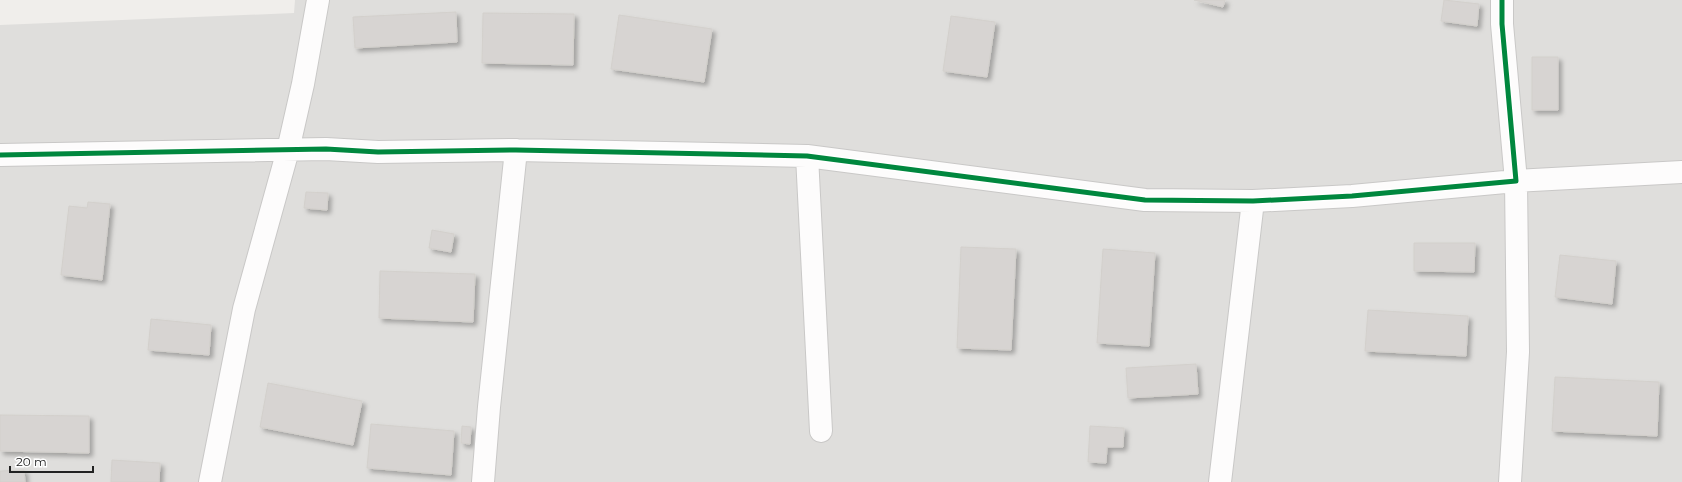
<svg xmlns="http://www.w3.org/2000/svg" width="1682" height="482" font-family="Montserrat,sans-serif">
<defs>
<filter id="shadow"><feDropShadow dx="3.5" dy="3.5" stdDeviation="2" flood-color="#0004"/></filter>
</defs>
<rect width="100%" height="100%" fill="#f0eeeb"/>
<path fill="#dfdedc" d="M 295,0 L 1682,0 L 1682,482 L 0,482 L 0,25 L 294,13 Z"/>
<path fill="#d7d4d2" stroke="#d3d0cc" filter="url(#shadow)" d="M 1194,0 L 1225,0 L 1223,7 Z
M 1444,0 L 1479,4 L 1477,26 L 1441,21 Z
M 456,12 L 457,42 L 355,48 L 353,17 Z
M 483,13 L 574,14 L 573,65 L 482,63 Z
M 619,15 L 712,29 L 704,82 L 611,69 Z
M 951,16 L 995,22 L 987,77 L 943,71 Z
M 1532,57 L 1558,57 L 1558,110 L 1532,110 Z
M 306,192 L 328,193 L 327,210 L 304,208 Z
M 88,202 L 110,204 L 102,280 L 61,275 L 69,206 L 87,208 Z
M 432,230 L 454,234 L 451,252 L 429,248 Z
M 1414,243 L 1475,243 L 1474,272 L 1414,271 Z
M 961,247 L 1016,249 L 1011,350 L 957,348 Z
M 1103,249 L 1155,253 L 1149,346 L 1097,343 Z
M 1560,255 L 1616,261 L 1612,304 L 1555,297 Z
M 380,271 L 475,274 L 473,322 L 379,318 Z
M 1368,310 L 1468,316 L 1466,356 L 1365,351 Z
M 151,319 L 211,325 L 209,355 L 148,350 Z
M 1196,364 L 1198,394 L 1128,398 L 1126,368 Z
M 1555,377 L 1659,382 L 1657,436 L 1552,431 Z
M 268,383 L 362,401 L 353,445 L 260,427 Z
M 0,415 L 89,416 L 89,453 L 0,451 Z
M 371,424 L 454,431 L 451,475 L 367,468 Z
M 462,426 L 471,427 L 470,444 L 461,443 Z
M 1090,426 L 1124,428 L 1123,447 L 1107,447 L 1106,463 L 1088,462 Z
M 112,460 L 160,463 L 159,482 L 111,482 Z
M 24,470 L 25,482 L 0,482 L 0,471 Z"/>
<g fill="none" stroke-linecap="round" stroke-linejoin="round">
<g stroke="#c9c8c7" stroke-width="24">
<path id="minor" d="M 0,155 L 326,149 L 378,152 L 516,150 L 807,156 L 1145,200 L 1253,201 L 1352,196 L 1516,181 L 1502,24 L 1502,0
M 807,156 L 821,431
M 210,482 L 244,309 L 288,150 L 303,84 L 318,0
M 483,482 L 489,407 L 516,150
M 1220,482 L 1253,201
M 1510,482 L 1518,352 L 1516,181 L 1682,172"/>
</g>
<use href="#minor" stroke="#fdfcfc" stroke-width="22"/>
<g stroke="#fff" stroke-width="8">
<path id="cycleway" d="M 0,155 L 326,149 L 378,152 L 516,150 L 807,156 L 1145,200 L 1253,201 L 1352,196 L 1516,181 L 1502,24 L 1502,0"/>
</g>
<use href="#cycleway" stroke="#00873e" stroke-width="5"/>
</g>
<path d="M10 466v6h83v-6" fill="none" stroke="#222222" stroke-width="2"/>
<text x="16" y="466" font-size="12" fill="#222222" stroke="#ffffff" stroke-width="3" paint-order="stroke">20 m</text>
</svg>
